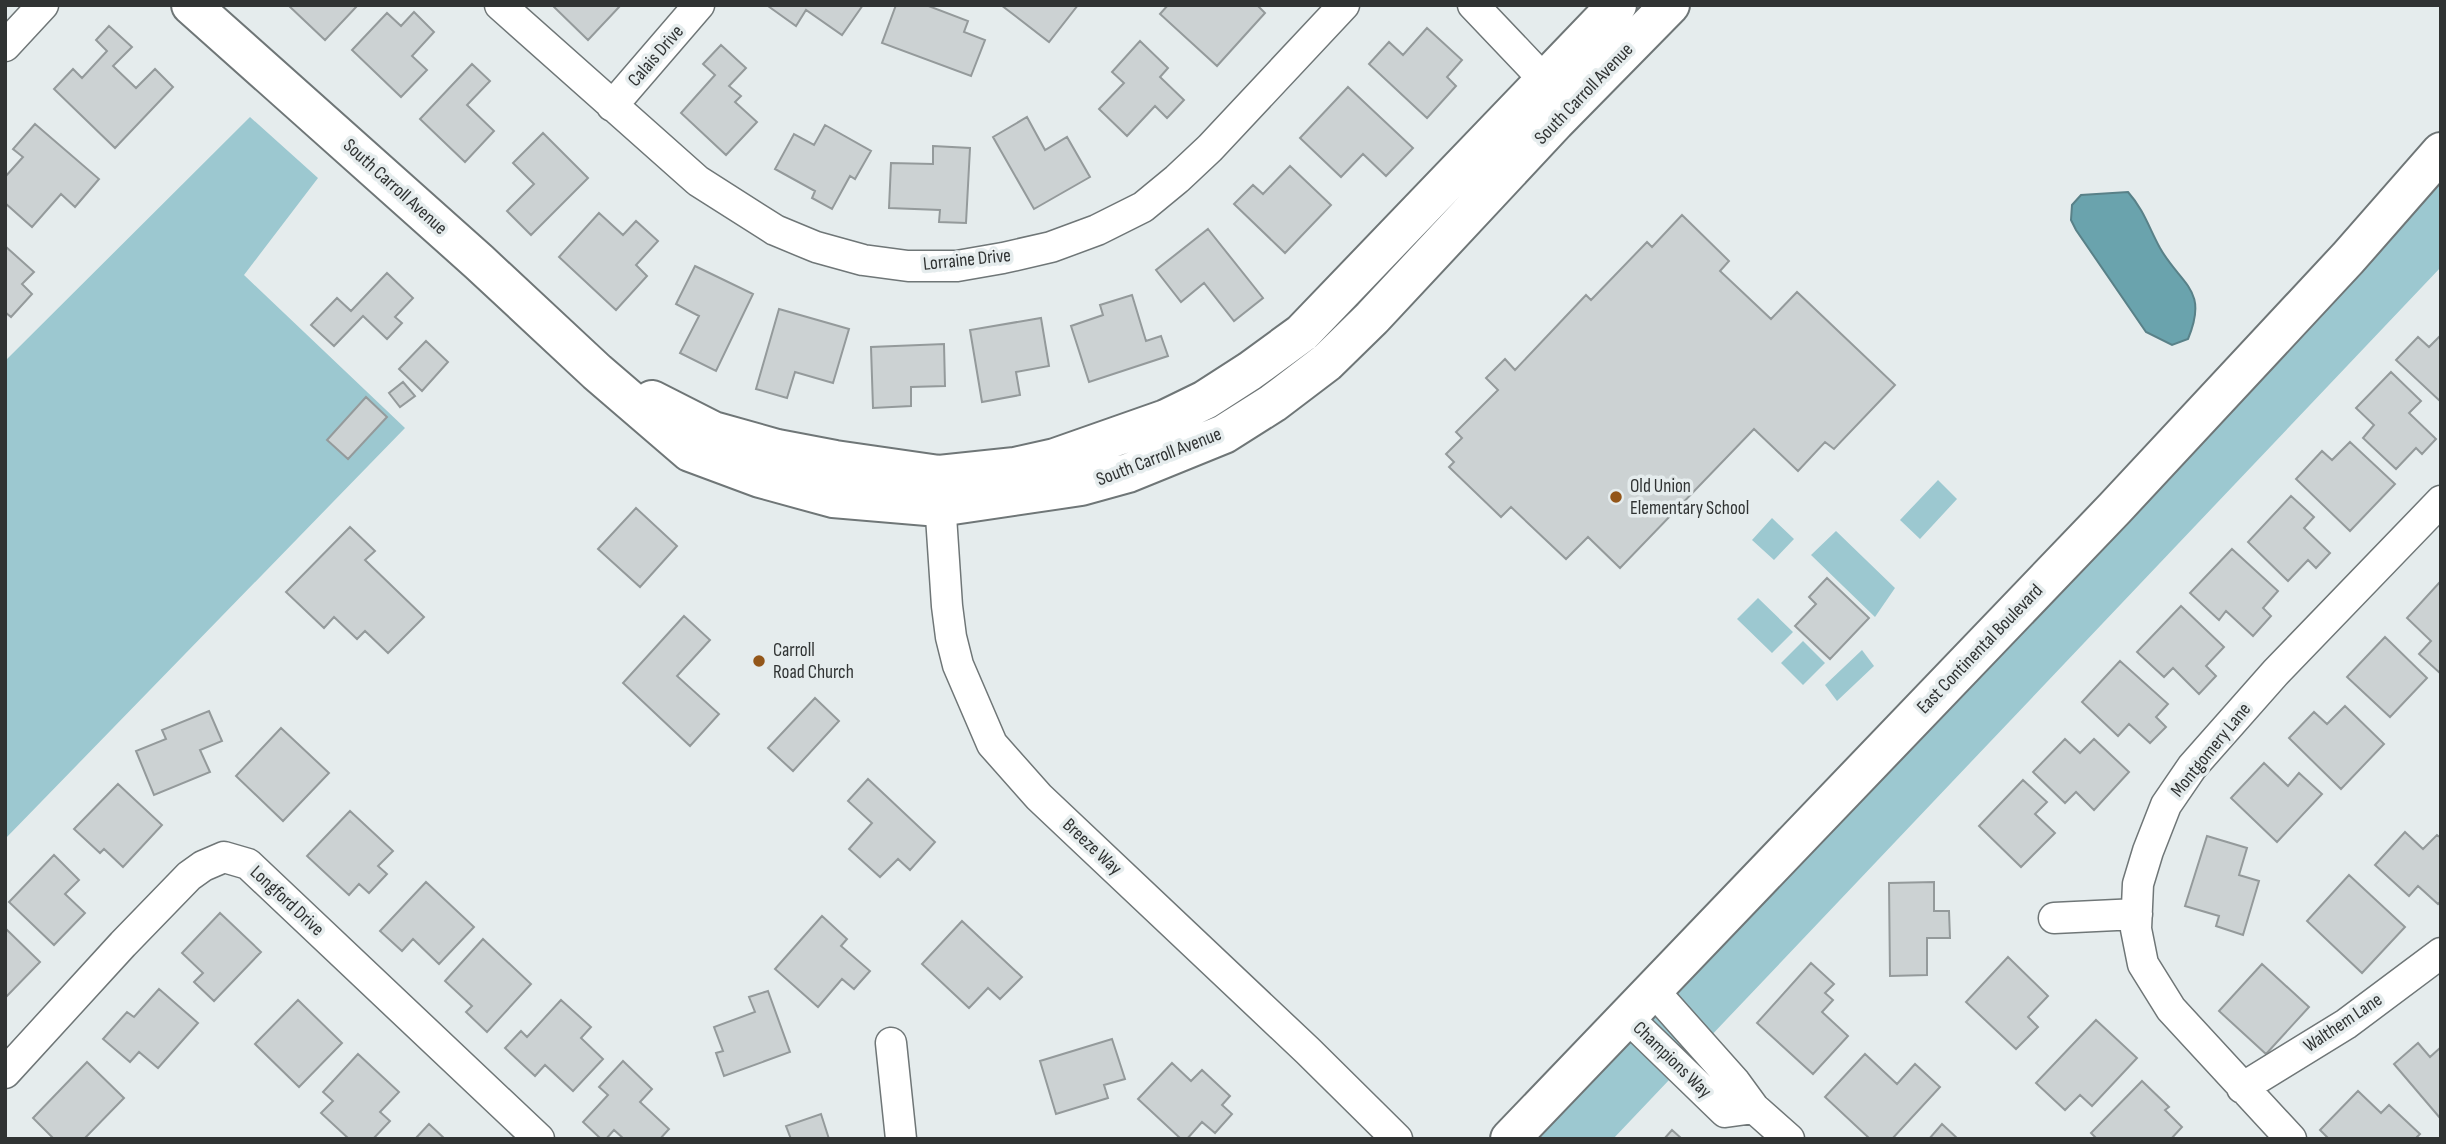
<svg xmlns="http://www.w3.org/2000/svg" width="2446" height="1144" font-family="'Sofia Sans Condensed',sans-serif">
<rect width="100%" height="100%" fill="#e5eced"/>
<path fill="#9cc8d0" d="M 250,117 L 318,178 L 244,275 L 405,428 L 5,839 L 5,361 Z
M 2441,175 L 2441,267 L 1613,1139 L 1531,1139 Z
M 1938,480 L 1957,499 L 1920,539 L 1900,520 Z
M 1772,518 L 1794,539 L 1774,560 L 1752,540 Z
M 1836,531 L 1895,588 L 1875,617 L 1811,555 Z
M 1758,598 L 1793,632 L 1772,653 L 1737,619 Z
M 1803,641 L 1825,663 L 1803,685 L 1781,663 Z
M 1862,650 L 1874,666 L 1837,701 L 1825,685 Z"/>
<path fill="#6aa3ad" stroke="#598188" stroke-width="2" d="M 2128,192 C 2144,210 2149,228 2160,248 C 2181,285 2209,289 2188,339 L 2172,345 L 2146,332 L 2076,230 L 2071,220 L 2072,205 L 2081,195 Z"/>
<path fill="#ccd2d3" stroke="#949a9b" stroke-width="2" d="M 288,5 L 358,5 L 325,40 Z
M 552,5 L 621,5 L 588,40 Z
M 863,5 L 842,35 L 806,10 L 796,26 L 768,6 Z
M 896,5 L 926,5 L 968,21 L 964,32 L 985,40 L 971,76 L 882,43 Z
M 1001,5 L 1078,5 L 1049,42 Z
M 1168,5 L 1257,5 L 1265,13 L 1217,66 L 1160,14 Z
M 414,12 L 434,32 L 412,56 L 427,70 L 401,97 L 352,50 L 387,13 L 401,26 Z
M 109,26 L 132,47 L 113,66 L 136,88 L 155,69 L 173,87 L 115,148 L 54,89 L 73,69 L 82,78 L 107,51 L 96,40 Z
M 1427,28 L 1462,60 L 1447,77 L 1456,86 L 1427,118 L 1369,64 L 1389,42 L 1403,55 Z
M 1140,41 L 1168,68 L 1160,77 L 1184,100 L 1167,118 L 1155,106 L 1127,136 L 1099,109 L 1124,83 L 1112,72 Z
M 721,45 L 746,68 L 729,86 L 741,96 L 735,102 L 757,122 L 726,155 L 681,113 L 715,75 L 703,64 Z
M 472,64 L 490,81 L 467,105 L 494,131 L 465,162 L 420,119 Z
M 1348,87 L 1413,148 L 1386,176 L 1363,154 L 1341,177 L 1300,138 Z
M 1027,117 L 1045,150 L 1067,137 L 1090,177 L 1034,209 L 993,137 Z
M 35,124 L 99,179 L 75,207 L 61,194 L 32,227 L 5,203 L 5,177 L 23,157 L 13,149 Z
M 825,125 L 871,151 L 855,179 L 850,176 L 832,209 L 812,198 L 815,191 L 775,169 L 794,134 L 814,145 Z
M 543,133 L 588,178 L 531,235 L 507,211 L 534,184 L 513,163 Z
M 933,146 L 970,148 L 966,223 L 939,222 L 940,210 L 889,208 L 891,163 L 933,164 Z
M 1290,166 L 1331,205 L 1285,253 L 1234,204 L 1253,185 L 1263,194 Z
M 599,213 L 623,235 L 636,221 L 658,241 L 636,265 L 647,276 L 616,310 L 559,257 Z
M 1682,215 L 1729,261 L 1720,271 L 1771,319 L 1797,292 L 1895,385 L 1834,449 L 1825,442 L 1798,471 L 1754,429 L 1620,568 L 1588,537 L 1566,559 L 1511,507 L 1501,517 L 1449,467 L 1454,462 L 1446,454 L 1462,438 L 1456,432 L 1498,390 L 1486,378 L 1505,359 L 1515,370 L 1586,295 L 1591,300 L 1647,242 L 1652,247 Z
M 1208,229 L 1263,298 L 1234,321 L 1204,283 L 1181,302 L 1156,270 Z
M 5,246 L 34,272 L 22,284 L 32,294 L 11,317 L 5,312 Z
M 695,266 L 753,294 L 716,371 L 680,353 L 699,316 L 676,304 Z
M 387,273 L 413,298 L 395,317 L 402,323 L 387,339 L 363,316 L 334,346 L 311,325 L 337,298 L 351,311 Z
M 1132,295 L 1146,341 L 1161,336 L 1168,356 L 1089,382 L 1071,326 L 1103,315 L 1100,305 Z
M 779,309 L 849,329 L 833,383 L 795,372 L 787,398 L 756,389 Z
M 1041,318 L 1049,366 L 1016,372 L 1020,395 L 982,402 L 970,330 Z
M 2441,335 L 2441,402 L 2396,360 L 2418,337 L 2429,347 Z
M 426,341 L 448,362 L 422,391 L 399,369 Z
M 944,344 L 945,386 L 911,387 L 911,406 L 873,408 L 871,347 Z
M 2391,372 L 2421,401 L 2409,413 L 2436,439 L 2422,454 L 2416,448 L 2396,469 L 2363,438 L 2374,425 L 2356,408 Z
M 403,382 L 415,396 L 400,407 L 389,393 Z
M 366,397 L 387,417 L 348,459 L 327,440 Z
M 2350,442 L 2395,484 L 2350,531 L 2296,479 L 2322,451 L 2332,460 Z
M 2291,496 L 2314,517 L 2304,528 L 2330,553 L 2316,568 L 2308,560 L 2288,581 L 2248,542 Z
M 636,508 L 677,546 L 640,587 L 598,549 Z
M 350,527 L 375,551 L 365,560 L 424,617 L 388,653 L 365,631 L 357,639 L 334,617 L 324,628 L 286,592 Z
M 2232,549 L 2278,591 L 2263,608 L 2271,616 L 2253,636 L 2226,611 L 2219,620 L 2190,593 Z
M 1827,578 L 1869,618 L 1830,659 L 1795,626 L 1816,604 L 1809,597 Z
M 2439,583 L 2441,584 L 2441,674 L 2419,654 L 2431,641 L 2407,618 Z
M 2181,606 L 2224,647 L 2206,666 L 2216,676 L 2199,694 L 2173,668 L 2164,677 L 2137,652 Z
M 684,616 L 710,640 L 677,676 L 719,714 L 690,746 L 623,683 Z
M 2385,637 L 2427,678 L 2390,717 L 2347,677 Z
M 2120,661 L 2168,704 L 2156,717 L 2166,727 L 2150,743 L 2129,724 L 2118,736 L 2082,702 Z
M 815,698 L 839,721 L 793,771 L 768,748 Z
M 2345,706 L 2384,744 L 2341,789 L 2289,738 L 2314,712 L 2327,724 Z
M 209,711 L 222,741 L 200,750 L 210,772 L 154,795 L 136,751 L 166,739 L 162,730 Z
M 281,728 L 329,773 L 283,821 L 236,776 Z
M 2065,739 L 2080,753 L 2094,739 L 2129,772 L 2094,810 L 2076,792 L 2065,803 L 2033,772 Z
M 2264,763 L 2288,786 L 2299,773 L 2322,794 L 2277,842 L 2231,798 Z
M 868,779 L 935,842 L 910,870 L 898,859 L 880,877 L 849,849 L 872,823 L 848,801 Z
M 2023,780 L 2047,802 L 2035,814 L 2055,833 L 2021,867 L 1979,826 Z
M 118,784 L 162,825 L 123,867 L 104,849 L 100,853 L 74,829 Z
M 350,811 L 393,851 L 378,866 L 387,874 L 369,893 L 359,884 L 349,895 L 307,856 Z
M 2405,832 L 2423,849 L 2437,835 L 2441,838 L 2441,901 L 2438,904 L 2418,886 L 2409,896 L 2375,865 Z
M 2207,836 L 2247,848 L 2239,875 L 2259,881 L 2243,935 L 2216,926 L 2219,916 L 2185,906 Z
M 54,855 L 79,880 L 65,894 L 85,913 L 54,945 L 9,902 Z
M 2349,875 L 2405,927 L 2362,973 L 2307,921 Z
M 426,882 L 474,927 L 439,964 L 413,939 L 402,951 L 380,931 Z
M 1934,882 L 1934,911 L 1949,911 L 1950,938 L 1927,938 L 1927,975 L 1890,976 L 1889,883 Z
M 220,913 L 261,952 L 214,1001 L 194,982 L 203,973 L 182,953 Z
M 822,916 L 847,939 L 841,946 L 870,971 L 854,989 L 842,979 L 818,1007 L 775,969 Z
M 962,921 L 1022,977 L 1000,999 L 988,988 L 969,1008 L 922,964 Z
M 5,928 L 40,962 L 5,998 Z
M 483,939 L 531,984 L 487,1032 L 466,1012 L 472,1006 L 445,981 Z
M 2008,957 L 2048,996 L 2028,1017 L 2038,1027 L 2016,1049 L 1966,1002 Z
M 1811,963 L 1834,984 L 1825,993 L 1833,1000 L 1822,1012 L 1848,1036 L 1813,1074 L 1757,1023 Z
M 2262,964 L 2309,1007 L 2266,1054 L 2219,1011 Z
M 159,989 L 198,1023 L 158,1068 L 139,1052 L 130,1062 L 103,1039 L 127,1012 L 134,1017 Z
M 768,991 L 790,1052 L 724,1076 L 716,1053 L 723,1051 L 714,1027 L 755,1012 L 749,997 Z
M 298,1000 L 342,1043 L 299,1087 L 255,1044 Z
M 561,1000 L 591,1027 L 581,1038 L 603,1059 L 573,1091 L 545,1065 L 535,1076 L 505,1048 L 521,1031 L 527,1037 Z
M 2096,1020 L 2137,1058 L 2092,1106 L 2080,1095 L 2065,1110 L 2036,1083 Z
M 1112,1039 L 1125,1079 L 1104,1085 L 1108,1098 L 1056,1114 L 1040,1061 Z
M 2418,1043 L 2430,1057 L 2441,1047 L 2440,1118 L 2394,1064 Z
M 358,1054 L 399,1092 L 380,1112 L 390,1121 L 373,1139 L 349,1139 L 321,1113 L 333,1101 L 323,1092 Z
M 1865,1054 L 1897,1084 L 1915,1064 L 1940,1087 L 1892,1139 L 1870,1139 L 1825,1097 Z
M 623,1061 L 652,1089 L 640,1102 L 669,1129 L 660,1139 L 624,1139 L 614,1130 L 606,1139 L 601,1139 L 583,1122 L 608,1095 L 599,1087 Z
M 87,1062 L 124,1098 L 84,1139 L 54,1139 L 33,1118 Z
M 1172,1063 L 1191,1081 L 1202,1070 L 1230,1096 L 1222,1105 L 1232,1114 L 1215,1133 L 1202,1122 L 1187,1139 L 1181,1139 L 1138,1099 Z
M 2142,1081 L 2169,1107 L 2165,1110 L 2182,1127 L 2171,1139 L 2097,1139 L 2091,1133 Z
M 2358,1091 L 2381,1113 L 2389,1105 L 2420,1134 L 2415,1139 L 2329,1139 L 2320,1130 Z
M 821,1114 L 829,1139 L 791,1139 L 786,1126 Z
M 429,1124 L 445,1139 L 415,1139 Z
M 1942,1124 L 1958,1139 L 1929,1139 Z
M 1672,1130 L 1682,1139 L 1664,1139 Z"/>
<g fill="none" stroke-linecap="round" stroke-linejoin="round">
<g stroke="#6f7677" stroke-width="33">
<path id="minor" d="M 500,5 L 698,181 L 775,230 L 816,247 L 863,260 L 908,266 L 957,266 L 1003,258 L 1051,247 L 1097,230 L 1143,207 L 1177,179 L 1210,148 L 1344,5
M 1473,5 L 1532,67 L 1562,93
M 5,46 L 43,5
M 612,106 L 699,5
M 939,486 L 947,606 L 951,637 L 958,665 L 992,744 L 1039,797 L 1308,1051 L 1397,1139
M 2054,918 L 2137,914
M 1653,990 L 1735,1082 L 1754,1108 L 1789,1139
M 1627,1017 L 1725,1112 L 1754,1108
M 891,1043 L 901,1139
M 5,1073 L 123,944 L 189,876 L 203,866 L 224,857 L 248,864 L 539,1139
M 2242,1088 L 2346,1024 L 2441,953
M 2291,1139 L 2171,1009 L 2143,964 L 2136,929 L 2138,884 L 2148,851 L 2166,805 L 2192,767 L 2276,672 L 2441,501"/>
</g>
<g stroke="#6f7677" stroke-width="42">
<path id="major" d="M 191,5 L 479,262 L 597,372 L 690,452 L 760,478 L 833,498 L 939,507 L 1081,486 L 1128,473 L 1224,434 L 1273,403 L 1327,362 L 1372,318 L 1555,122 L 1670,5
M 652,400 L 713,431 L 777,449 L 835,460 L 939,475 L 1015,467 L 1055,458 L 1166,419 L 1205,400 L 1250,371 L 1302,333 L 1617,5
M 1510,1139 L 2115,508 L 2348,258 L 2441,152"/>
</g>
<use href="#minor" stroke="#fff" stroke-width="30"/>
<use href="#major" stroke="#fff" stroke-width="38"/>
</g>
<g fill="#935619" stroke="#e5eced" stroke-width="2.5">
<circle cx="1616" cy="497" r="7"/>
<circle cx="759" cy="661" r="7"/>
</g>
<g text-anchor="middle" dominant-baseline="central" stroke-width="7" stroke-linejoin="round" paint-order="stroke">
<g font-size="19" fill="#303333" stroke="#e5eced">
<text transform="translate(656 56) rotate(-49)">Calais Drive</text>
<text transform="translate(1584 94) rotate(-46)">South Carroll Avenue</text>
<text transform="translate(395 187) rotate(42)">South Carroll Avenue</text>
<text transform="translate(967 260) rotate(-6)">Lorraine Drive</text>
<text transform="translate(1159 457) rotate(-21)">South Carroll Avenue</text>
<text transform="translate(1980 649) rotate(-46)">East Continental Boulevard</text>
<text transform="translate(2211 750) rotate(-51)">Montgomery Lane</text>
<text transform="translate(1092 847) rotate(43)">Breeze Way</text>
<text transform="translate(287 901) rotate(43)">Longford Drive</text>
<text transform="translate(2343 1023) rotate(-34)">Walthem Lane</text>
<text transform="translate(1672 1060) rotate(44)">Champions Way</text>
</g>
<g font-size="19" fill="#303333" stroke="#e5eced" text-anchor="start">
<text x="1630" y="486">Old Union<tspan x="1630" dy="22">Elementary School</tspan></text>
<text x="773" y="650">Carroll<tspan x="773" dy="22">Road Church</tspan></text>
</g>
</g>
<rect width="2446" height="1144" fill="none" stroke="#303333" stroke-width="14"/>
</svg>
